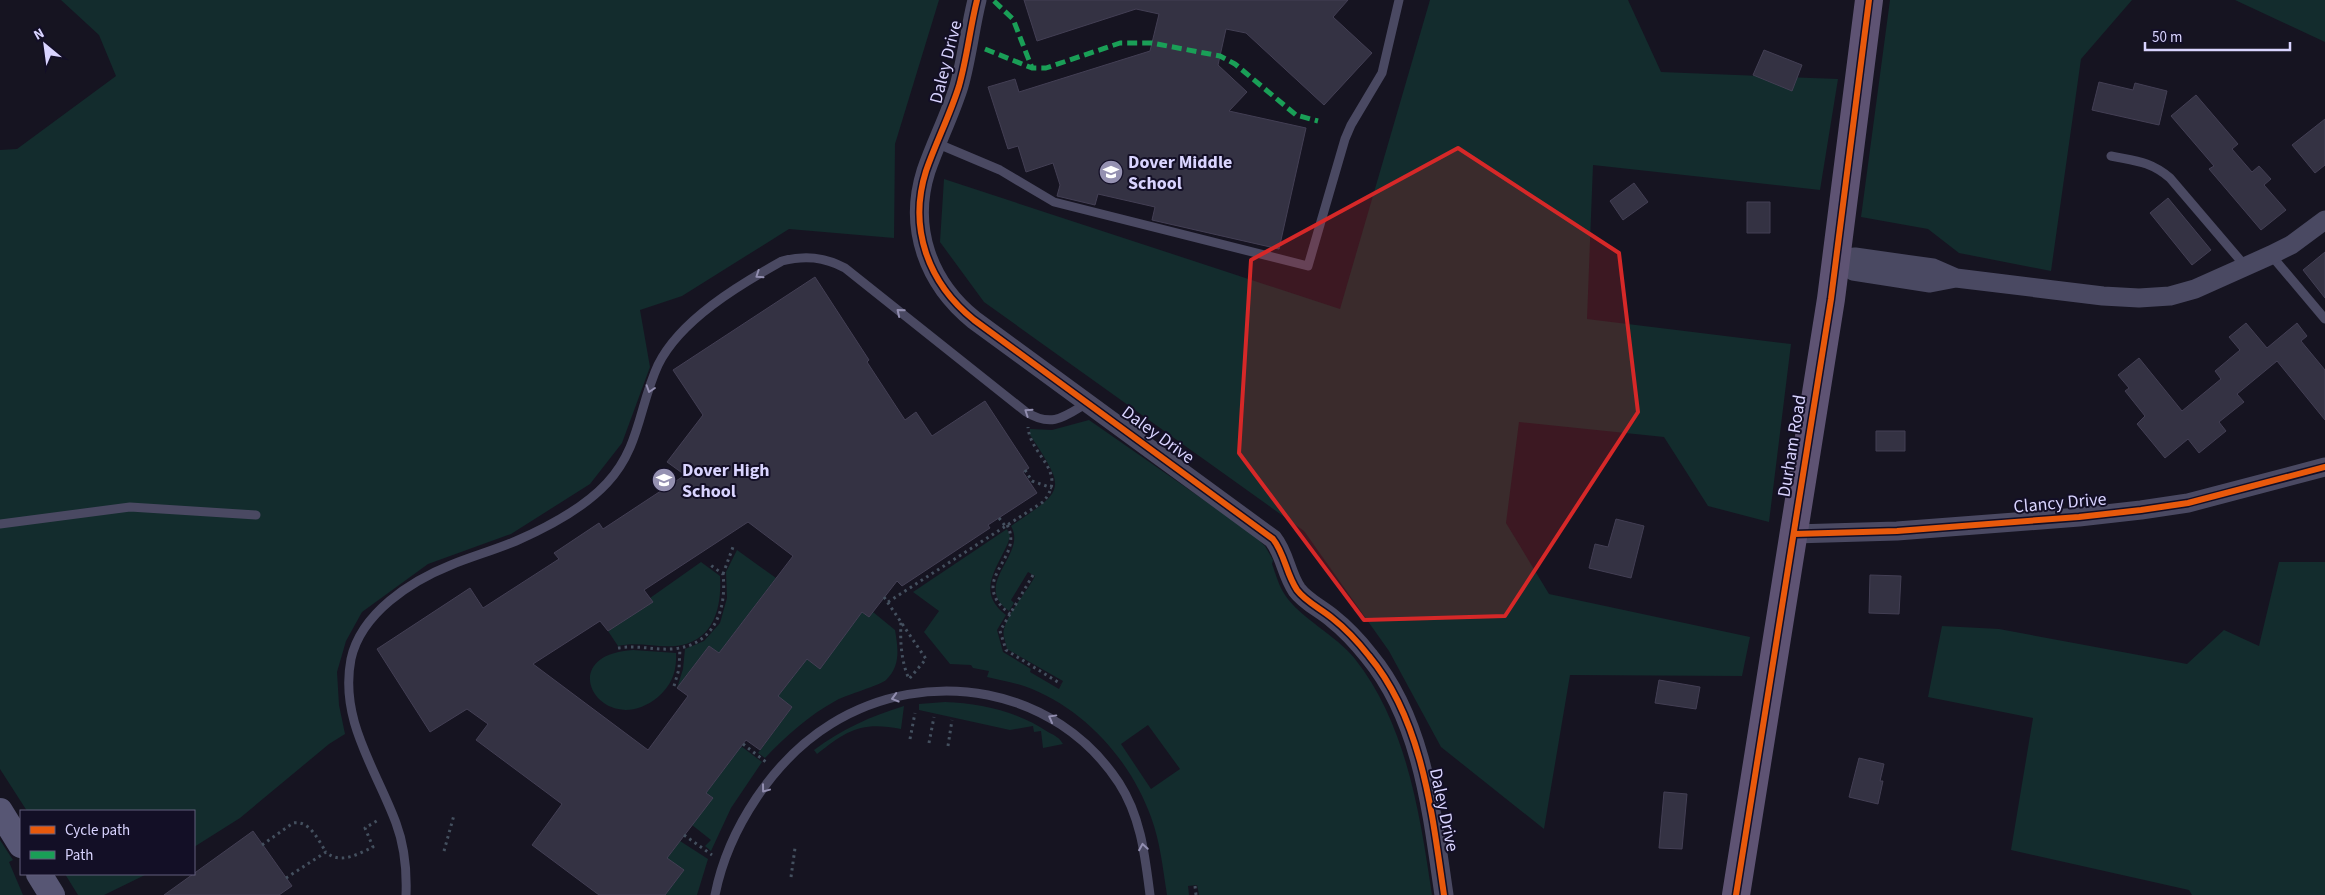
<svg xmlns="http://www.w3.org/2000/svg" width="2325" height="895" font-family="'Source Sans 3',sans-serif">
<rect width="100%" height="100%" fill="#161421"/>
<path fill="#132c2d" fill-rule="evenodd" d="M 61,0 L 939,0 L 895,144 L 894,238 L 789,229 L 682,296 L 640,310 L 650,367 L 622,443 L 590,484 L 511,534 L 428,564 L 362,612 L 346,641 L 337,672 L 339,705 L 345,734 L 329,744 L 240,818 L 194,847 L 194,811 L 27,811 L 0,769 L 0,150 L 17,149 L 116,76 L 99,35 Z
M 1430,0 L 1628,0 L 1661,72 L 1838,79 L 1820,190 L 1593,165 L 1587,319 L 1791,344 L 1769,522 L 1708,506 L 1664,437 L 1519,422 L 1506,523 L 1549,594 L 1750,637 L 1742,676 L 1570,675 L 1544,829 L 1441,747 L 1389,651 L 1304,531 L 984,302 L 940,242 L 944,179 L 1340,309 Z
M 1890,0 L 2132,0 L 2081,59 L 2051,271 L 1959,253 L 1928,229 L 1861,217 Z
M 2235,0 L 2325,0 L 2325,42 Z
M 1089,420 L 1250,532 L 1265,546 L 1273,560 L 1272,564 C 1276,575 1279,586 1285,595 C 1300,618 1336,635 1355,659 C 1407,725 1420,815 1432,895 L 1199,895 L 1197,885 L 1188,886 L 1189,895 L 1167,895 C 1163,869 1160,841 1151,817 C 1130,759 1083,707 1024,686 C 1012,682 999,680 987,677 L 989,671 L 973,668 L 971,665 L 950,664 L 924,632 L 939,611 L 913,592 L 1007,529 L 1010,536 L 1008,543 C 996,570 976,592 1006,615 L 997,630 L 1003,652 L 1031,669 L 1030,672 L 1059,689 L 1063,681 L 1007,649 C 1006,643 1002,634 1004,629 C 1008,612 1027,592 1035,576 L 1028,572 L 1011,600 L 1014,603 L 1009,611 C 971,584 1028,555 1011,526 C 1065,489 1067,491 1030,435 L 1030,429 L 1052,430 ZM 1148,725 L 1180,769 L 1151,789 L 1121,744 Z
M 737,550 L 776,578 L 719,653 L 709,646 L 677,688 L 683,669 L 685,649 L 704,641 L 720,623 L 727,598 L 726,572 Z
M 701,562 L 720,576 C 722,607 714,642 676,646 C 656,648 638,641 618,646 L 608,631 L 652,602 L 650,598 Z
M 2279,562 L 2325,562 L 2325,895 L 2192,895 L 2189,890 L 2011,850 L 2033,718 L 1928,697 L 1942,626 L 1999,629 L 2187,664 L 2224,630 L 2259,646 Z
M 862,612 L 869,617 L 873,612 L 895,630 C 898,648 901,666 886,680 C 881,685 846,695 837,700 C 809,715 786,736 765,758 L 758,753 L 792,707 L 778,696 L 807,659 L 820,668 Z
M 633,650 L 676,653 C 677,671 672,685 658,697 C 603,742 550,655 633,650 Z
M 945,702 C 981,703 1018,712 1048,732 C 1054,735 1060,738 1063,744 L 1043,748 L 1041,731 L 1034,732 L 1033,726 L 1010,730 L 919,710 L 919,704 Z
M 904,706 L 901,729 C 862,721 847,730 817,754 L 814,750 C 842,729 871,716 904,706 Z
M 741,746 L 762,762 L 731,808 L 711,851 L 705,846 L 711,840 L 692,825 L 712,798 L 706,793 Z
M 0,840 L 13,860 L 9,862 L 23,895 L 0,895 Z
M 680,841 L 708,859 L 697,895 L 665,895 L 683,870 L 667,858 Z
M 65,874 L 147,874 L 104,895 L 78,895 Z"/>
<path fill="#343243" stroke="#433f54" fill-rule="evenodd" d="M 1024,0 L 1348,0 L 1333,17 L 1372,53 L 1324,105 L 1246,33 L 1226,29 L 1218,65 L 1247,92 L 1229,111 L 1306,128 L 1279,249 L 1152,220 L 1155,207 L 1098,194 L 1095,205 L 1057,196 L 1060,185 L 1053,163 L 1026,172 L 1018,146 L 1008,149 L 988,87 L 1015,79 L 1019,92 L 1150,51 L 1159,14 L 1136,9 L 1037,41 Z
M 1764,50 L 1802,65 L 1792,91 L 1753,75 Z
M 2099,82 L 2133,90 L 2135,83 L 2167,91 L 2159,125 L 2092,110 Z
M 2196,95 L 2238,144 L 2232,149 L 2252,172 L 2259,166 L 2271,179 L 2264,185 L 2286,210 L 2261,230 L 2209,169 L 2214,166 L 2171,116 Z
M 2325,119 L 2325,165 L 2315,173 L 2292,145 Z
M 1634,183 L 1648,202 L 1623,220 L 1610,201 Z
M 2168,198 L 2211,250 L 2192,265 L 2150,213 Z
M 1747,202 L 1770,202 L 1770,233 L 1747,233 Z
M 2325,252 L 2325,298 L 2303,270 Z
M 815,277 L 869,360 L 867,362 L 905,420 L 916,412 L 932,436 L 985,401 L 1029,468 L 1023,472 L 1037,493 L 988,525 L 990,528 L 902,586 L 897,581 L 869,617 L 862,612 L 820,669 L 807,659 L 778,696 L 792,707 L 760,750 L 746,740 L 706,793 L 713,798 L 667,858 L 684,870 L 665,895 L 599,895 L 532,845 L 562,804 L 476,740 L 488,724 L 467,709 L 430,732 L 377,649 L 470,588 L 483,608 L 559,559 L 554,553 L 599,523 L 603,529 L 685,475 L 667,462 L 703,415 L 673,370 ZM 748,522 L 793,556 L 719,653 L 709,646 L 677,688 L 688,696 L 648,750 L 533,664 L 600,621 L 608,631 L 653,602 L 644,590 Z
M 2246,323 L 2267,348 L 2297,323 L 2307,336 L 2301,341 L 2325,370 L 2325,420 L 2277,361 L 2237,394 L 2244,402 L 2219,422 L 2226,431 L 2199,453 L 2188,439 L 2165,458 L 2137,424 L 2145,416 L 2125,391 L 2129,388 L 2118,375 L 2139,358 L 2182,411 L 2221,379 L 2215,371 L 2240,350 L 2229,337 Z
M 1876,431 L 1905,431 L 1905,451 L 1876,451 Z
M 1616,519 L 1644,526 L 1631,578 L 1589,568 L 1595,544 L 1608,547 Z
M 1870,575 L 1901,576 L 1899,614 L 1869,613 Z
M 1659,680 L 1700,687 L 1696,709 L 1655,703 Z
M 1859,758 L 1884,764 L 1880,781 L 1883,781 L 1878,804 L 1849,797 Z
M 1664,792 L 1687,794 L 1682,849 L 1659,848 Z
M 253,831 L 292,886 L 279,895 L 164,895 Z"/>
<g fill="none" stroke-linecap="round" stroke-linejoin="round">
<path stroke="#44505f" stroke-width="3" stroke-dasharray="2.5 4" stroke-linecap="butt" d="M 1025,470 L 1032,481 L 1052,488
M 999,518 L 1006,527
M 1007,525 C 1026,559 965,579 1010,614
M 723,574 L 733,547
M 1033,575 L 1000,631 L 1006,650 L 1061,684
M 884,597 L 926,659 L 909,679 C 901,661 900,641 901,621
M 888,602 L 1043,502 C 1069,471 1030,456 1028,427
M 618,648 C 637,645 654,650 672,649 C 714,646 727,610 723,574 L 709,564
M 674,686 L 679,669 L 680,648
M 910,739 L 915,713
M 929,743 L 934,717
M 743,744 L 766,762
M 948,746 L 952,720
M 684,835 L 712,855
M 262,845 L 293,823 C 310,820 318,840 326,852
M 444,851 L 454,815
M 791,877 L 795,848
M 286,878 L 326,852 C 340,865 358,854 373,847 L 365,828 L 380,819
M 1195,886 L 1196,895"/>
<path stroke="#4a4962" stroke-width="9" d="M 936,143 L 1000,170 L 1054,202 L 1308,266 L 1345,139 L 1351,125 L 1382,73 L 1399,0
M 2111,156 C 2135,161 2150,161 2170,178 L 2246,267
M 2271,255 L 2325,319
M 0,524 L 130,507 L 256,515
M 406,895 C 407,869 405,847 396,823 C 376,769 339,720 351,659 C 361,613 411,581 451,565 C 473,556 495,550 516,541 C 548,527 583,509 607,483 C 640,448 639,406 658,365 C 680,320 739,285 782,261 C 805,255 824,257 845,268 L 1026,412 C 1052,428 1064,417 1087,403
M 715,895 C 728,829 774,759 831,724 C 928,664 1056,687 1119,783 C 1141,817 1145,856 1150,895"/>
<path stroke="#4a4962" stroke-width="19" d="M 977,0 C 970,28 967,58 959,86 C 950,115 936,142 926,171 C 908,228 928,283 974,320 L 1273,539 C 1285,554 1286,574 1297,590 C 1306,602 1320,608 1332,618 C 1346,629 1358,642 1369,656 C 1423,721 1432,814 1444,895
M 1855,257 L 1933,268 L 1956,278 L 1930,283 L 1853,271 L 1837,259 Z
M 1956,278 L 2103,296 L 2139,298 L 2170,296 L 2195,289 L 2271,255 L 2291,245 L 2325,220
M 1794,534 L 1897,531 L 2079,517 L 2141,510 L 2188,503 L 2325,467"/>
<path stroke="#575674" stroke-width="26" d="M 0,811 L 21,845
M 39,874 L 52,895"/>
<path stroke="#5e5373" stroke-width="28" d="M 1736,895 L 1831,299 L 1869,0"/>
<path stroke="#1a9f57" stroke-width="5" stroke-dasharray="10 5" stroke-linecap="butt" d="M 994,1 L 1013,19 L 1032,68
M 985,49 L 1032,68 L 1046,68 L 1120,43 L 1152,43 L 1220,56 L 1235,64 L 1296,115 L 1318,121"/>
<g stroke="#130f26" stroke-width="9">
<path id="cycleway" d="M 977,0 C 970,28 967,58 959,86 C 950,115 936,142 926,171 C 908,228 928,283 974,320 L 1273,539 C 1285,554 1286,574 1297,590 C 1306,602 1320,608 1332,618 C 1346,629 1358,642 1369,656 C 1423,721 1432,814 1444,895
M 1794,534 L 1897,531 L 2079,517 L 2141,510 L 2188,503 L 2325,467
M 1736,895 L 1831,299 L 1869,0"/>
</g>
<use href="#cycleway" stroke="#e8590c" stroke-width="6"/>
</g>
<defs><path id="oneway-chevron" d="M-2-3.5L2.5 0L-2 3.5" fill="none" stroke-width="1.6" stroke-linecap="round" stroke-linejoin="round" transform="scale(1.25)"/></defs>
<g stroke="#928eb0">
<use href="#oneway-chevron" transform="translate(759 275) rotate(146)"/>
<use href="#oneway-chevron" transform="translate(900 312) rotate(-141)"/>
<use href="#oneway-chevron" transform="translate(650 389) rotate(108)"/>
<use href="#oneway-chevron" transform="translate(1028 412) rotate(-146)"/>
<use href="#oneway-chevron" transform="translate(895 698) rotate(164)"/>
<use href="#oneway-chevron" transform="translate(1052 718) rotate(-151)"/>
<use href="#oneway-chevron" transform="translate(765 789) rotate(127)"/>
<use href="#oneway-chevron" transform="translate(1143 847) rotate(-99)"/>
</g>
<path fill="#d62828" fill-opacity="0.2" stroke="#d62828" stroke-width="4" stroke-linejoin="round" d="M 1458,148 L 1619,253 L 1638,412 L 1505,616 L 1364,620 L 1239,453 L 1251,260 Z"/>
<defs>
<g id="school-disc" transform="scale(1.25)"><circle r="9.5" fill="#9591b1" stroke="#130f26"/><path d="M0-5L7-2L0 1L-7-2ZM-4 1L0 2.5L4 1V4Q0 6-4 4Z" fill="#fff"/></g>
</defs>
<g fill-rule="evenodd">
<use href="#school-disc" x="1111" y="172"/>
<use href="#school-disc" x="664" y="480"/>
</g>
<g text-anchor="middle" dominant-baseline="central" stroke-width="4" stroke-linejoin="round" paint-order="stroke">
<g font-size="18" fill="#d9d4ff" stroke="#130f26">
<text transform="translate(946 62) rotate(-76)">Daley Drive</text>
<text transform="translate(1158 435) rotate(36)">Daley Drive</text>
<text transform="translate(1792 446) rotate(-81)">Durham Road</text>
<text transform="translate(2060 503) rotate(-5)">Clancy Drive</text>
<text transform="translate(1444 810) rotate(78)">Daley Drive</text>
</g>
<g font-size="18" font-weight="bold" fill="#d9d4ff" stroke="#130f26" text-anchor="start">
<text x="1128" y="162">Dover Middle<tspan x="1128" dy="21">School</tspan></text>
<text x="682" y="470">Dover High<tspan x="682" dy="21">School</tspan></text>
</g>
</g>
<rect x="20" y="810" width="175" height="65" fill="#130f26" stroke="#625e7d"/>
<rect x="30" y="826" width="25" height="8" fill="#e8590c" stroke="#625e7d"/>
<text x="65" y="835" font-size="15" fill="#d9d4ff">Cycle path</text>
<rect x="30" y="851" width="25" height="8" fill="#1a9f57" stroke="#625e7d"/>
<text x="65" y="860" font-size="15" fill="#d9d4ff">Path</text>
<g transform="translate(45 45) rotate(331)" stroke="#130f26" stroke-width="4" paint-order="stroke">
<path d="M0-4L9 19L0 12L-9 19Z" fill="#d9d4ff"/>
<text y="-8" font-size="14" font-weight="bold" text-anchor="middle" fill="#d9d4ff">N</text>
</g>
<path d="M2145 42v8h145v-8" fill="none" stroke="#d9d4ff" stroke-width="2.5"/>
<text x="2152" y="42" font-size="15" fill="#d9d4ff" stroke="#130f26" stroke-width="4" paint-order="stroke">50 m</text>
</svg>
